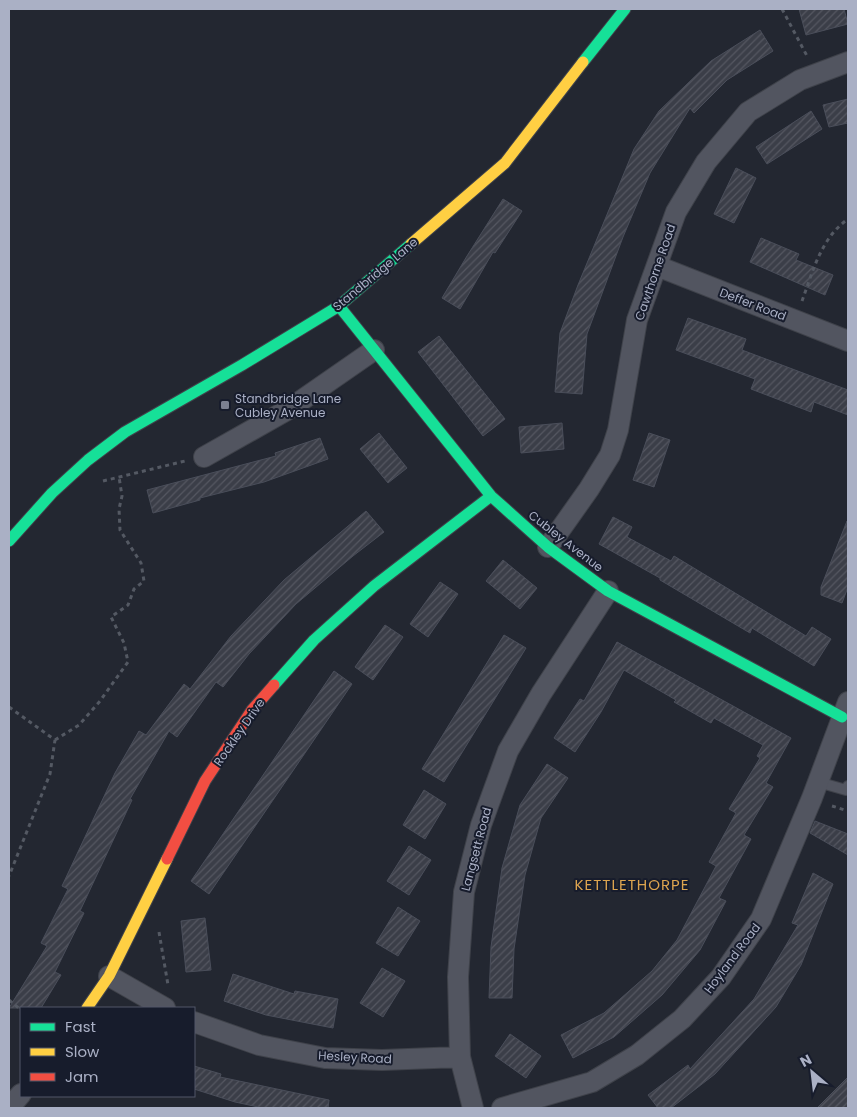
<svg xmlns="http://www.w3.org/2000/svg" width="857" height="1117" font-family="Poppins,sans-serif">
<defs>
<pattern id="building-hatch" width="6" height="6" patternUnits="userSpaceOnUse" patternTransform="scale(1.25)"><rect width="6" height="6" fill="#3b3e48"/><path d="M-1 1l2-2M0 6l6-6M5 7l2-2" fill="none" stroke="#555761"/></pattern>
</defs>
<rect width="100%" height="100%" fill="#232731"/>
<path fill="url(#building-hatch)" stroke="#4a4e5a" d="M 799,9 L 844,9 L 848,24 L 806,35 Z
M 760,30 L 773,51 L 727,80 L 694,113 L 690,108 L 650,173 L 623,237 L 587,334 L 582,394 L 555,392 L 560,333 L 578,285 L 634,149 L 659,111 L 711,61 Z
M 848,99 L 848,123 L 829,127 L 823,105 Z
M 811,111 L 822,129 L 767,164 L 756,147 Z
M 736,168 L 756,178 L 734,223 L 714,214 Z
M 503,199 L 522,211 L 495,253 L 493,252 L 460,309 L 442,298 L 467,256 Z
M 761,238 L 799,254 L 796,260 L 833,275 L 825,295 L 750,262 Z
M 688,318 L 746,339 L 742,350 L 848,390 L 848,415 L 814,402 L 811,412 L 751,389 L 755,379 L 676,350 Z
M 439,336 L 505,419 L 483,436 L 418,352 Z
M 562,423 L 564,449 L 521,453 L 519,427 Z
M 379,433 L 407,468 L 388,483 L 360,449 Z
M 649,433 L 670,440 L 654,487 L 633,480 Z
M 320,438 L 328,459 L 264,482 L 200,498 L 200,500 L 153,513 L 147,490 L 276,456 L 275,453 Z
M 366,511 L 384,532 L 353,556 L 296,604 L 249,654 L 223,687 L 216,682 L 177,737 L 169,731 L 130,799 L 132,800 L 80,911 L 84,913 L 55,972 L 61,975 L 41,1008 L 9,1008 L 47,946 L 41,943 L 68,889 L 62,886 L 115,773 L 139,731 L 146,735 L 184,684 L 190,689 L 231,636 L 284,580 Z
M 613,517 L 632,527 L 627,537 L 671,561 L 674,556 L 806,636 L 812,627 L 831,639 L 814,666 L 752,628 L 750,633 L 660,580 L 660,578 L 599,544 Z
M 847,521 L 848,587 L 842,603 L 821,595 L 821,587 Z
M 503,560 L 537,588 L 520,609 L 486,581 Z
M 440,582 L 458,594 L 428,637 L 410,624 Z
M 385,625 L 403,637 L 373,680 L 355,667 Z
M 504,635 L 526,648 L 444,782 L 422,769 Z
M 617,642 L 791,738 L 766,783 L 773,787 L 744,835 L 751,839 L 719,898 L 726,901 L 700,950 L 662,995 L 614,1037 L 573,1058 L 561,1035 L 604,1013 L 652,971 L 677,940 L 716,866 L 709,862 L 736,813 L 729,809 L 760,758 L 757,756 L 763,745 L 714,718 L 711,723 L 674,702 L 676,700 L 624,670 L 601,712 L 575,752 L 554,738 L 580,699 L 584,701 Z
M 334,671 L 352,684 L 209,894 L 191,881 Z
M 547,764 L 568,778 L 541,818 L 525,875 L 514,949 L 512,998 L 489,998 L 491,947 L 502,868 L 520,805 Z
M 424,790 L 446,804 L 425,839 L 403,825 Z
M 815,821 L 848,834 L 848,855 L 810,833 Z
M 409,846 L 431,860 L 409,895 L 387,881 Z
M 813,873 L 833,884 L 801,965 L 776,1007 L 715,1074 L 671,1108 L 658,1108 L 648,1095 L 688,1065 L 690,1069 L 754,999 L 798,925 L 792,923 Z
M 398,907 L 420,921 L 398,956 L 376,943 Z
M 205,918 L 211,970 L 186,972 L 181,921 Z
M 382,968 L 405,981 L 383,1017 L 360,1003 Z
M 233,974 L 294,994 L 295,991 L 338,999 L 333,1028 L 266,1015 L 224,1001 Z
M 510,1034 L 541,1056 L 526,1078 L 495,1056 Z
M 194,1066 L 221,1074 L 220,1077 L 329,1100 L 328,1108 L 263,1108 L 235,1102 L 194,1089 Z
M 848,1077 L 848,1108 L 817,1108 Z"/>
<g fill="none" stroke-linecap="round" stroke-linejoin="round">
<g stroke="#3f424a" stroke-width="12">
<path id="lane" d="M 818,782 L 846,790 L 848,786"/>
</g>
<g stroke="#3f424a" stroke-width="22">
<path id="street" d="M 657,266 L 848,341
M 204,457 L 289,409 L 374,350
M 548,547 L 589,489 L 610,455 L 618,430 L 637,320 L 676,212 L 706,162 L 748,112 L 800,80 L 848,62
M 109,976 L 165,1008
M 194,1022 L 259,1045 L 325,1058 L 382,1060 L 460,1057
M 9,1108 L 21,1094
M 473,1108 L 460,1057 L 458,977 L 464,892 L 481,825 L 508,751 L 541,694 L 608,591
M 502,1108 L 592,1082 L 637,1055 L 682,1019 L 721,977 L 761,919 L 812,798 L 848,702"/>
</g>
<g stroke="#3f424a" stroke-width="13">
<path id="fast" d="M 583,62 L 625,9
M 339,306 L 491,496 L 548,547 L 608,591 L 842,717
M 9,541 L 52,493 L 88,460 L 125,432 L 242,365 L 339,306 L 411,244
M 274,685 L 314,640 L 374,586 L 491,496"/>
</g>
<g stroke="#3f424a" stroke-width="13">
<path id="slow" d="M 411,244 L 505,163 L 583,62
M 87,1008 L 109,976 L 167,859"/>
</g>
<g stroke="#3f424a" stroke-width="13">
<path id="jam" d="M 167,859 L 205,781 L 252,710 L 274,685"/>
</g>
<path stroke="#545963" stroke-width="3" stroke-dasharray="4 4" stroke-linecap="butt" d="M 782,9 L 807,56
M 802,301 C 813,271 821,238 848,219
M 103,481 L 185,461
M 9,707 L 55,740 L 50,774 L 9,876
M 55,740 L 79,725 L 100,701 L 128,662 L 124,643 L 111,617 L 128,605 L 134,589 L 144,581 L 141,563 L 120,530 L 119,509 L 122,496 L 119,477
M 832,806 L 848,811
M 159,932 L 168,985
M 9,1000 L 21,1010"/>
<use href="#lane" stroke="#525560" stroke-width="10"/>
<use href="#street" stroke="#525560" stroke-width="20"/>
<use href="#fast" stroke="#16e098" stroke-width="11"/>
<use href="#slow" stroke="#ffcf43" stroke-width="11"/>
<use href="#jam" stroke="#f24e42" stroke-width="11"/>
</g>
<rect fill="#7b8091" stroke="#171c2c" stroke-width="2" x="220" y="400" width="10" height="10" rx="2.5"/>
<g text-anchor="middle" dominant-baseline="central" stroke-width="4" stroke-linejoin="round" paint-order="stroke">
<g font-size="12" fill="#aab0c5" stroke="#171c2c">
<text transform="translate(655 272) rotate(-71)">Cawthorne Road</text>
<text transform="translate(375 274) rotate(-40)">Standbridge Lane</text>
<text transform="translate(753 304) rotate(21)">Deffer Road</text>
<text transform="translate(566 541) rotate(38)">Cubley Avenue</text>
<text transform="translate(239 732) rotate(-55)">Rockley Drive</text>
<text transform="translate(476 849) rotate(-75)">Langsett Road</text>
<text transform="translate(732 958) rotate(-53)">Hoyland Road</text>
<text transform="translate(355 1057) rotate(3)">Hesley Road</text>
</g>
<g font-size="12" fill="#aab0c5" stroke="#171c2c" text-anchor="start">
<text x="235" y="398">Standbridge Lane<tspan x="235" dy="14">Cubley Avenue</tspan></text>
</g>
<g font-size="15" letter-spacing="1" fill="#dca44f" stroke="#171c2c">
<text x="632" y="884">KETTLETHORPE</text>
</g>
</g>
<rect width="857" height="1117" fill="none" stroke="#aab0c5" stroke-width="20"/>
<rect x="20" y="1007" width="175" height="90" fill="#171c2c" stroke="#525769"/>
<rect x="30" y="1023" width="25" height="8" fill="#16e098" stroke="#525769"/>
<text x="65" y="1032" font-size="15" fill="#aab0c5">Fast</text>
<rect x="30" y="1048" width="25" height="8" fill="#ffcf43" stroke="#525769"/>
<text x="65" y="1057" font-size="15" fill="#aab0c5">Slow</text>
<rect x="30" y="1073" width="25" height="8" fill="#f24e42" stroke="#525769"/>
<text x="65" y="1082" font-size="15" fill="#aab0c5">Jam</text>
<g transform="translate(812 1072) rotate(332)" stroke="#171c2c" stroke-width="4" paint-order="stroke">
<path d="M0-4L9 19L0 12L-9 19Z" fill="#aab0c5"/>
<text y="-8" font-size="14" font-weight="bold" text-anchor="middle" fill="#aab0c5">N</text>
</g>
</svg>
